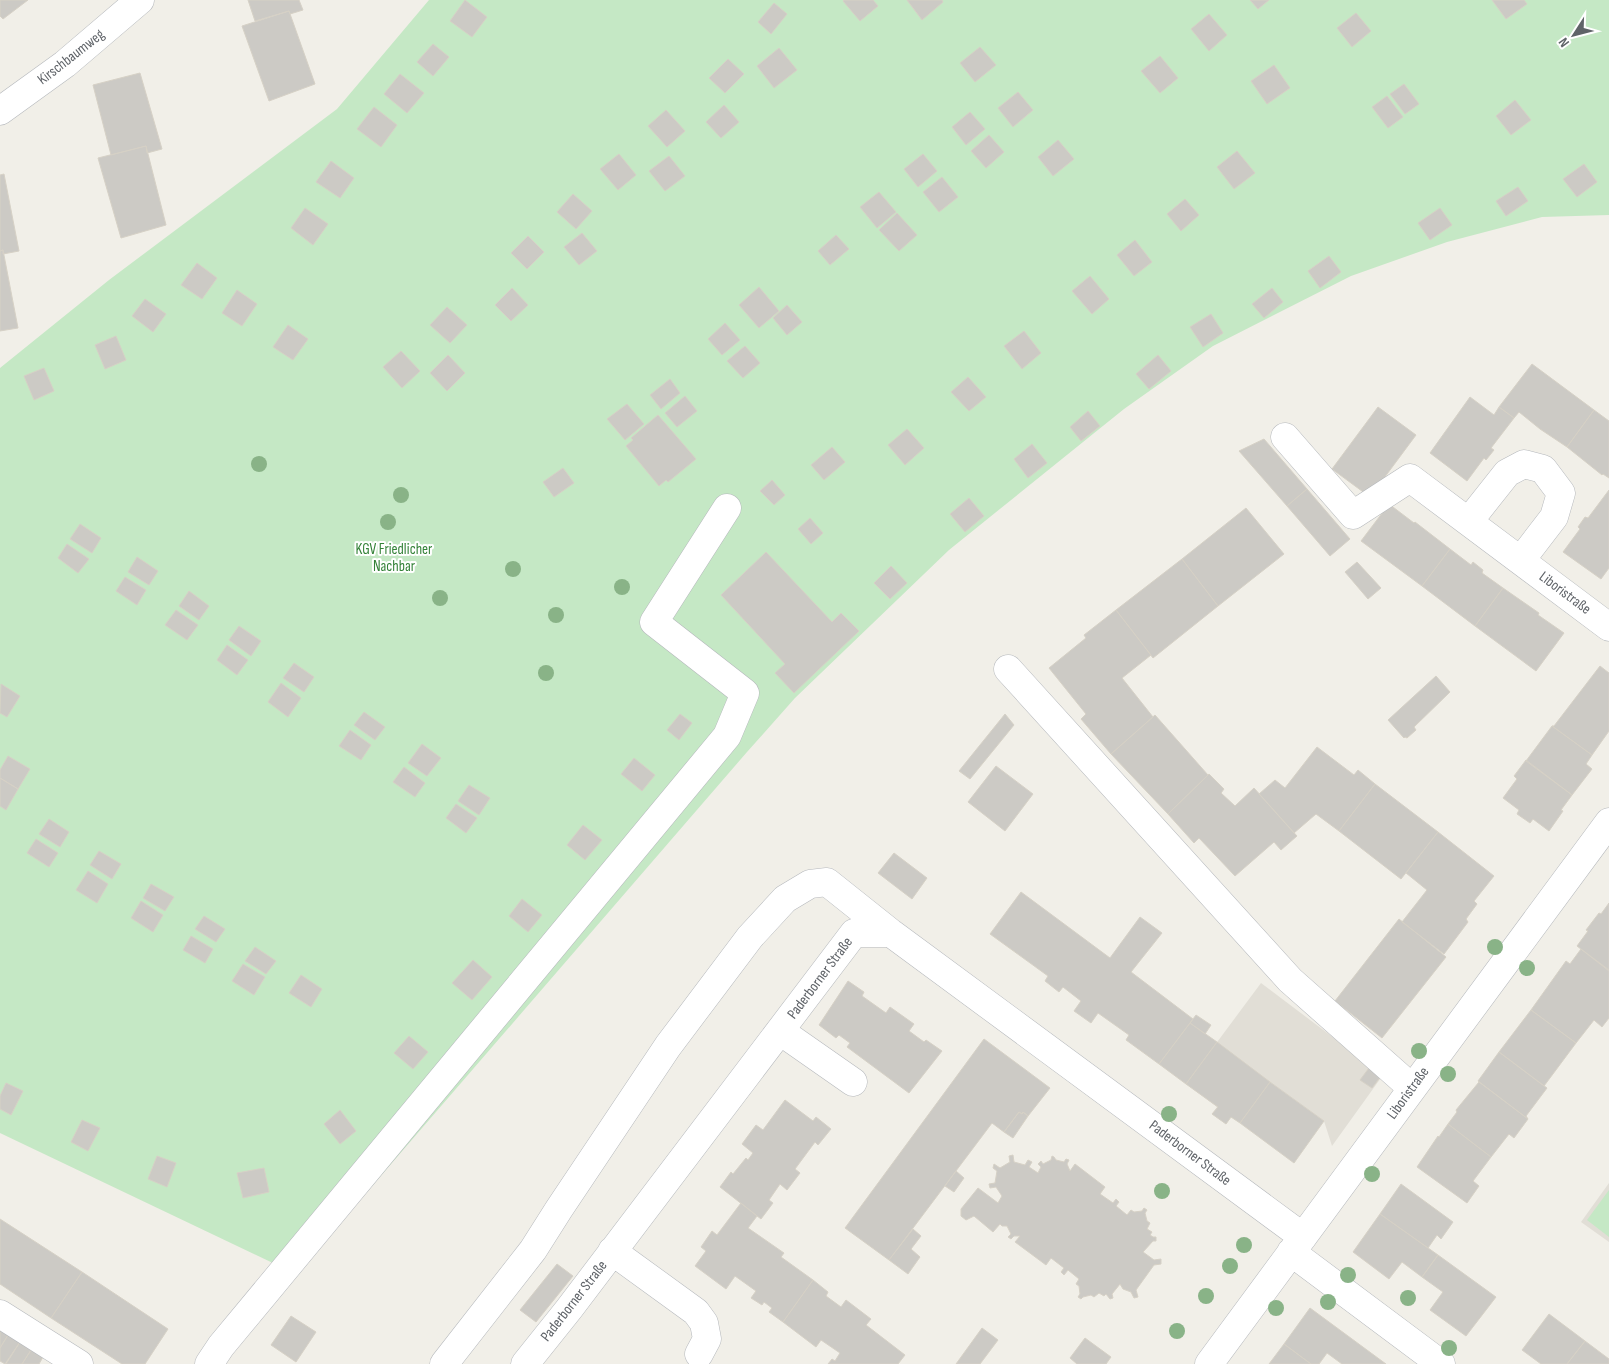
<svg xmlns="http://www.w3.org/2000/svg" width="1609" height="1364" font-family="'Sofia Sans Condensed',sans-serif">
<rect width="100%" height="100%" fill="#f1efe8"/>
<path fill="#e1ded6" d="M 1261,983 L 1383,1075 L 1332,1146 L 1324,1121 L 1270,1082 L 1240,1123 L 1231,1117 L 1226,1124 L 1212,1114 L 1217,1107 L 1186,1084 Z
M 1609,1183 L 1609,1242 L 1581,1222 Z"/>
<path fill="#c5e8c5" d="M 429,0 L 1609,0 L 1609,215 L 1542,217 L 1447,242 L 1351,276 L 1213,346 L 1124,409 L 949,550 L 795,698 L 747,752 L 296,1274 L 0,1133 L 0,368 L 109,280 L 337,109 Z
M 1609,1190 L 1609,1237 L 1587,1220 Z"/>
<path fill="#cccac5" stroke="#d6d1c6" d="M 0,0 L 28,0 L 3,19 L 0,16 Z
M 248,0 L 299,0 L 303,10 L 290,14 L 289,11 L 255,21 Z
M 465,0 L 487,17 L 472,37 L 450,21 Z
M 844,0 L 873,0 L 878,6 L 860,21 L 843,1 Z
M 907,0 L 942,0 L 943,2 L 922,20 Z
M 1250,0 L 1269,0 L 1258,9 Z
M 1492,0 L 1524,0 L 1527,4 L 1506,19 Z
M 774,3 L 787,14 L 771,34 L 758,22 Z
M 289,11 L 315,84 L 269,101 L 242,26 Z
M 1356,13 L 1371,31 L 1352,47 L 1337,28 Z
M 1209,14 L 1227,35 L 1209,51 L 1191,29 Z
M 433,44 L 449,57 L 433,76 L 417,62 Z
M 980,47 L 996,65 L 975,82 L 960,63 Z
M 779,48 L 797,70 L 774,88 L 757,66 Z
M 1160,56 L 1178,78 L 1160,93 L 1141,71 Z
M 728,59 L 744,74 L 725,93 L 709,78 Z
M 1274,65 L 1290,88 L 1267,104 L 1251,81 Z
M 140,73 L 162,149 L 147,153 L 146,146 L 111,155 L 93,85 Z
M 400,74 L 424,93 L 407,113 L 384,94 Z
M 1404,84 L 1419,104 L 1405,114 L 1390,94 Z
M 1018,92 L 1033,110 L 1013,127 L 998,108 Z
M 1387,96 L 1403,117 L 1388,128 L 1372,107 Z
M 1515,100 L 1531,120 L 1511,135 L 1496,116 Z
M 724,105 L 739,122 L 721,138 L 706,122 Z
M 374,107 L 397,125 L 381,147 L 357,129 Z
M 666,110 L 685,131 L 667,147 L 648,126 Z
M 970,112 L 985,129 L 966,145 L 952,127 Z
M 989,135 L 1004,152 L 986,168 L 971,151 Z
M 1058,140 L 1074,159 L 1053,176 L 1038,157 Z
M 146,146 L 166,225 L 121,238 L 98,158 Z
M 1237,151 L 1255,173 L 1234,189 L 1217,167 Z
M 619,154 L 636,175 L 618,190 L 600,169 Z
M 923,154 L 937,171 L 918,187 L 904,169 Z
M 669,156 L 685,176 L 665,191 L 649,171 Z
M 331,161 L 354,178 L 340,198 L 316,182 Z
M 1584,164 L 1597,182 L 1577,197 L 1563,179 Z
M 4,174 L 19,251 L 3,254 L 3,250 L 0,251 L 0,175 Z
M 942,177 L 958,197 L 939,212 L 923,192 Z
M 1518,187 L 1528,201 L 1506,216 L 1496,201 Z
M 879,192 L 896,212 L 877,228 L 860,207 Z
M 573,194 L 592,211 L 576,229 L 557,212 Z
M 1185,199 L 1199,215 L 1181,231 L 1167,214 Z
M 305,208 L 328,224 L 313,245 L 291,228 Z
M 1440,208 L 1452,225 L 1430,240 L 1418,223 Z
M 897,213 L 917,235 L 899,251 L 879,230 Z
M 582,233 L 597,251 L 579,265 L 564,247 Z
M 836,235 L 849,249 L 830,265 L 818,251 Z
M 528,236 L 544,252 L 527,269 L 511,253 Z
M 1135,240 L 1152,262 L 1134,276 L 1117,255 Z
M 3,250 L 18,328 L 0,331 L 0,251 Z
M 1329,256 L 1341,272 L 1320,288 L 1308,271 Z
M 197,263 L 217,278 L 202,299 L 181,285 Z
M 1090,276 L 1109,299 L 1092,314 L 1072,291 Z
M 759,287 L 779,311 L 759,328 L 739,305 Z
M 512,288 L 528,305 L 511,321 L 495,305 Z
M 1272,288 L 1283,302 L 1264,318 L 1252,304 Z
M 237,290 L 257,304 L 242,326 L 222,313 Z
M 145,299 L 166,314 L 153,332 L 132,316 Z
M 787,305 L 802,322 L 787,335 L 773,318 Z
M 447,307 L 467,325 L 450,343 L 430,325 Z
M 1211,314 L 1223,333 L 1203,347 L 1190,327 Z
M 725,323 L 740,340 L 722,355 L 708,339 Z
M 288,325 L 308,339 L 293,360 L 273,347 Z
M 1024,331 L 1041,353 L 1022,369 L 1004,346 Z
M 116,336 L 126,360 L 105,369 L 95,345 Z
M 745,346 L 760,363 L 743,378 L 727,361 Z
M 401,351 L 420,371 L 402,388 L 383,367 Z
M 448,355 L 465,373 L 447,391 L 430,373 Z
M 1158,355 L 1171,371 L 1149,389 L 1136,374 Z
M 1532,364 L 1594,410 L 1567,447 L 1540,429 L 1519,412 L 1514,418 L 1499,407 Z
M 44,368 L 54,391 L 34,400 L 24,376 Z
M 968,377 L 986,397 L 969,411 L 951,392 Z
M 670,379 L 680,393 L 661,409 L 650,395 Z
M 685,396 L 697,411 L 677,427 L 665,413 Z
M 1470,397 L 1494,415 L 1499,407 L 1514,418 L 1491,448 L 1494,450 L 1486,460 L 1484,458 L 1467,481 L 1430,453 Z
M 627,404 L 644,424 L 625,440 L 607,419 Z
M 1378,407 L 1416,435 L 1370,497 L 1332,469 Z
M 1594,410 L 1609,421 L 1609,478 L 1603,474 L 1602,475 L 1567,447 Z
M 1088,411 L 1100,426 L 1081,441 L 1070,427 Z
M 658,415 L 696,459 L 668,482 L 666,480 L 659,486 L 626,446 L 633,440 L 631,438 Z
M 907,429 L 924,448 L 905,465 L 888,445 Z
M 1264,439 L 1307,489 L 1287,506 L 1239,451 Z
M 1032,444 L 1047,463 L 1028,478 L 1014,459 Z
M 832,447 L 845,462 L 824,480 L 811,465 Z
M 563,468 L 574,483 L 554,497 L 543,482 Z
M 772,480 L 785,495 L 774,505 L 760,491 Z
M 1307,489 L 1350,539 L 1330,556 L 1287,506 Z
M 1609,490 L 1609,568 L 1601,579 L 1563,552 L 1580,529 L 1578,527 L 1585,517 L 1588,518 Z
M 969,498 L 984,516 L 965,532 L 950,514 Z
M 1389,504 L 1414,523 L 1415,522 L 1450,549 L 1422,586 L 1361,541 Z
M 1246,508 L 1284,554 L 1218,606 L 1182,559 Z
M 810,518 L 823,533 L 811,544 L 798,529 Z
M 80,524 L 101,538 L 92,553 L 70,539 Z
M 67,544 L 89,559 L 78,573 L 58,558 Z
M 1450,549 L 1471,565 L 1473,562 L 1483,570 L 1482,573 L 1503,588 L 1475,626 L 1422,586 Z
M 766,552 L 832,622 L 841,613 L 859,631 L 794,693 L 775,673 L 785,664 L 721,595 Z
M 137,557 L 158,571 L 149,585 L 128,572 Z
M 1182,559 L 1218,606 L 1153,658 L 1116,610 Z
M 1357,562 L 1381,588 L 1368,599 L 1345,572 Z
M 891,566 L 907,583 L 890,599 L 874,583 Z
M 125,577 L 146,590 L 137,605 L 116,591 Z
M 1503,588 L 1539,613 L 1538,615 L 1564,633 L 1536,671 L 1475,626 Z
M 189,591 L 209,606 L 199,620 L 179,606 Z
M 176,610 L 198,625 L 187,640 L 165,625 Z
M 1116,610 L 1151,655 L 1122,678 L 1153,717 L 1111,754 L 1081,719 L 1086,714 L 1049,668 L 1086,638 L 1084,635 Z
M 239,626 L 261,641 L 251,656 L 229,640 Z
M 227,645 L 248,660 L 237,675 L 217,660 Z
M 294,663 L 314,677 L 304,692 L 283,678 Z
M 1600,666 L 1609,673 L 1609,731 L 1592,755 L 1552,726 L 1554,726 Z
M 1436,676 L 1450,692 L 1414,727 L 1416,730 L 1407,738 L 1405,737 L 1404,738 L 1388,720 Z
M 281,683 L 301,698 L 288,717 L 268,702 Z
M 1,684 L 20,696 L 7,717 L 0,713 Z
M 364,712 L 385,727 L 375,740 L 354,725 Z
M 680,714 L 692,723 L 679,740 L 667,730 Z
M 1005,714 L 1014,725 L 970,779 L 959,771 Z
M 1155,715 L 1208,775 L 1168,814 L 1111,754 Z
M 1552,726 L 1592,755 L 1586,764 L 1592,769 L 1572,795 L 1526,761 Z
M 350,730 L 371,745 L 361,760 L 339,746 Z
M 422,744 L 441,758 L 427,776 L 408,763 Z
M 1317,747 L 1354,775 L 1358,770 L 1375,784 L 1339,831 L 1316,814 L 1294,833 L 1259,794 L 1275,780 L 1285,788 Z
M 8,756 L 30,769 L 18,789 L 0,778 L 0,770 Z
M 634,758 L 655,775 L 642,791 L 621,774 Z
M 1526,760 L 1572,795 L 1561,810 L 1563,811 L 1549,831 L 1533,819 L 1530,823 L 1517,814 L 1519,810 L 1503,798 L 1517,779 L 1514,776 Z
M 996,766 L 1033,794 L 1005,831 L 968,802 Z
M 404,767 L 425,783 L 415,797 L 393,782 Z
M 1209,774 L 1224,789 L 1221,793 L 1235,806 L 1254,788 L 1297,836 L 1281,850 L 1274,842 L 1235,876 L 1199,838 L 1194,843 L 1168,814 Z
M 0,778 L 18,789 L 6,810 L 0,806 Z
M 1375,784 L 1438,832 L 1401,879 L 1339,831 Z
M 469,785 L 490,798 L 479,815 L 458,801 Z
M 456,804 L 477,818 L 466,833 L 446,818 Z
M 49,819 L 69,832 L 60,847 L 39,834 Z
M 583,825 L 602,840 L 585,860 L 567,845 Z
M 1438,832 L 1494,876 L 1474,901 L 1477,904 L 1466,919 L 1468,922 L 1444,954 L 1402,922 L 1427,890 L 1406,873 Z
M 36,839 L 58,853 L 49,867 L 27,853 Z
M 99,851 L 121,864 L 112,879 L 90,865 Z
M 894,853 L 927,878 L 912,899 L 878,873 Z
M 88,871 L 108,884 L 97,903 L 76,890 Z
M 151,884 L 174,897 L 165,911 L 143,898 Z
M 1021,892 L 1110,958 L 1140,917 L 1162,933 L 1131,972 L 1193,1019 L 1159,1064 L 1126,1040 L 1129,1035 L 1098,1013 L 1091,1023 L 1074,1011 L 1081,1001 L 1063,987 L 1059,992 L 1045,981 L 1048,976 L 990,934 Z
M 522,899 L 542,915 L 528,932 L 509,916 Z
M 141,901 L 163,915 L 153,932 L 131,918 Z
M 1609,903 L 1609,971 L 1577,946 L 1588,931 L 1586,930 L 1599,913 L 1601,914 Z
M 204,916 L 225,929 L 216,942 L 195,929 Z
M 1399,919 L 1446,957 L 1382,1038 L 1335,1001 Z
M 191,936 L 213,949 L 205,963 L 183,950 Z
M 255,947 L 276,961 L 266,974 L 245,961 Z
M 1581,949 L 1609,970 L 1609,1018 L 1602,1027 L 1594,1020 L 1576,1043 L 1531,1010 L 1566,961 L 1570,964 Z
M 473,960 L 492,977 L 472,1000 L 452,983 Z
M 243,964 L 265,977 L 254,995 L 232,981 Z
M 301,975 L 322,989 L 311,1007 L 289,993 Z
M 848,981 L 864,992 L 862,996 L 886,1013 L 890,1007 L 914,1024 L 909,1031 L 924,1042 L 926,1040 L 942,1051 L 909,1093 L 847,1047 L 850,1043 L 839,1035 L 836,1038 L 819,1025 Z
M 1531,1010 L 1576,1043 L 1544,1086 L 1499,1052 Z
M 1196,1015 L 1211,1025 L 1205,1034 L 1190,1023 Z
M 1190,1023 L 1217,1042 L 1186,1084 L 1159,1064 Z
M 409,1036 L 428,1052 L 413,1069 L 394,1053 Z
M 984,1039 L 1050,1088 L 1028,1116 L 1023,1112 L 1022,1114 L 1019,1112 L 1004,1132 L 992,1123 L 889,1260 L 845,1228 Z
M 1217,1042 L 1270,1082 L 1240,1123 L 1231,1117 L 1226,1124 L 1212,1114 L 1218,1107 L 1186,1084 Z
M 1499,1052 L 1547,1088 L 1526,1116 L 1528,1119 L 1478,1081 Z
M 1369,1068 L 1381,1076 L 1372,1088 L 1360,1080 Z
M 1270,1082 L 1324,1121 L 1294,1163 L 1240,1123 Z
M 1479,1082 L 1528,1119 L 1514,1138 L 1509,1134 L 1491,1157 L 1448,1124 L 1457,1112 L 1456,1110 Z
M 6,1083 L 23,1091 L 11,1115 L 0,1109 L 0,1096 Z
M 785,1100 L 813,1121 L 816,1117 L 831,1129 L 818,1145 L 815,1142 L 795,1169 L 800,1173 L 787,1190 L 780,1184 L 769,1200 L 773,1203 L 761,1219 L 720,1187 L 731,1172 L 733,1174 L 746,1158 L 748,1160 L 753,1153 L 742,1144 L 756,1125 L 763,1130 Z
M 340,1110 L 356,1131 L 340,1144 L 324,1124 Z
M 1019,1112 L 1022,1114 L 1023,1112 L 1028,1116 L 1013,1138 L 1004,1132 Z
M 82,1120 L 100,1128 L 88,1151 L 71,1142 Z
M 1448,1124 L 1491,1157 L 1473,1181 L 1479,1186 L 1467,1203 L 1417,1167 L 1438,1136 L 1439,1137 Z
M 1013,1155 L 1014,1162 L 1025,1165 L 1028,1160 L 1032,1162 L 1029,1167 L 1038,1173 L 1041,1167 L 1038,1164 L 1041,1161 L 1043,1164 L 1051,1160 L 1052,1156 L 1054,1157 L 1056,1160 L 1064,1162 L 1066,1159 L 1069,1160 L 1067,1164 L 1070,1171 L 1075,1164 L 1105,1187 L 1100,1194 L 1113,1203 L 1116,1199 L 1119,1202 L 1116,1206 L 1127,1215 L 1131,1210 L 1134,1212 L 1142,1211 L 1144,1208 L 1147,1210 L 1145,1213 L 1147,1221 L 1150,1223 L 1147,1229 L 1152,1232 L 1150,1235 L 1153,1237 L 1156,1237 L 1156,1241 L 1153,1241 L 1143,1252 L 1154,1260 L 1161,1259 L 1161,1264 L 1154,1265 L 1136,1290 L 1138,1297 L 1134,1298 L 1131,1292 L 1123,1289 L 1120,1284 L 1112,1294 L 1113,1298 L 1110,1299 L 1106,1294 L 1104,1296 L 1099,1293 L 1094,1297 L 1091,1295 L 1083,1297 L 1081,1299 L 1078,1297 L 1080,1294 L 1079,1286 L 1076,1284 L 1079,1279 L 1068,1270 L 1064,1275 L 1061,1272 L 1064,1268 L 1051,1258 L 1046,1265 L 1015,1242 L 1020,1236 L 1014,1236 L 1011,1239 L 1008,1237 L 1011,1234 L 1007,1226 L 1002,1226 L 1000,1224 L 993,1232 L 974,1216 L 966,1220 L 961,1216 L 961,1209 L 978,1188 L 998,1203 L 1002,1196 L 996,1187 L 990,1188 L 989,1184 L 995,1183 L 997,1171 L 993,1168 L 994,1164 L 1000,1168 L 1010,1162 L 1009,1156 Z
M 157,1156 L 176,1163 L 167,1187 L 148,1179 Z
M 264,1168 L 269,1192 L 243,1198 L 237,1173 Z
M 956,1171 L 964,1178 L 954,1192 L 945,1186 Z
M 1401,1184 L 1453,1222 L 1441,1239 L 1437,1235 L 1428,1248 L 1380,1214 Z
M 741,1203 L 757,1216 L 748,1228 L 784,1253 L 781,1257 L 813,1280 L 783,1322 L 769,1312 L 772,1308 L 764,1302 L 762,1305 L 751,1298 L 756,1291 L 735,1276 L 726,1289 L 695,1266 L 706,1251 L 701,1247 L 712,1231 L 717,1235 Z
M 1380,1214 L 1438,1255 L 1422,1277 L 1402,1262 L 1389,1279 L 1353,1252 Z
M 0,1219 L 82,1272 L 51,1318 L 0,1284 Z
M 913,1229 L 921,1236 L 911,1249 L 920,1257 L 908,1274 L 889,1260 Z
M 1438,1255 L 1496,1297 L 1466,1336 L 1430,1310 L 1443,1292 L 1422,1277 Z
M 557,1264 L 573,1276 L 536,1322 L 520,1310 Z
M 82,1272 L 168,1329 L 145,1364 L 122,1364 L 51,1318 Z
M 813,1280 L 828,1292 L 826,1296 L 841,1307 L 846,1300 L 871,1319 L 866,1325 L 905,1355 L 898,1364 L 828,1364 L 832,1359 L 835,1361 L 840,1353 L 821,1340 L 816,1347 L 783,1322 Z
M 1310,1308 L 1386,1364 L 1342,1364 L 1327,1353 L 1319,1364 L 1311,1364 L 1284,1344 Z
M 1549,1314 L 1585,1341 L 1567,1364 L 1541,1364 L 1522,1350 Z
M 291,1316 L 316,1332 L 296,1362 L 271,1345 Z
M 982,1328 L 998,1340 L 980,1364 L 956,1364 Z
M 0,1330 L 8,1335 L 0,1348 Z
M 8,1335 L 20,1342 L 5,1364 L 0,1361 L 0,1348 Z
M 1085,1338 L 1111,1357 L 1106,1364 L 1077,1364 L 1070,1358 Z
M 1585,1341 L 1609,1359 L 1609,1364 L 1567,1364 Z
M 20,1342 L 31,1350 L 22,1364 L 6,1364 Z
M 1284,1344 L 1311,1364 L 1269,1364 Z
M 31,1350 L 43,1357 L 39,1364 L 22,1364 Z"/>
<g fill="none" stroke-linecap="round" stroke-linejoin="round">
<g stroke="#b5b8bc" stroke-width="29">
<path id="minor" d="M 0,111 L 65,64 L 140,0
M 1285,437 L 1353,515 L 1410,478 L 1609,627
M 1469,521 L 1507,473 L 1524,464 L 1543,469 L 1561,493 L 1554,517 L 1521,560
M 1008,669 L 1290,980 L 1412,1088
M 780,1031 L 853,1082
M 612,1251 L 696,1312 L 704,1323 L 707,1339 L 699,1354
M 1291,1252 L 1441,1364
M 0,1314 L 79,1364
M 209,1364 L 221,1346 L 727,736 L 745,693 L 654,622 L 727,508
M 444,1364 L 533,1250 L 559,1209 L 668,1046 L 750,937 L 785,899 L 810,884 L 827,882 L 891,933 L 1303,1237
M 525,1364 L 569,1309 L 854,933 L 891,933
M 1209,1364 L 1609,822"/>
</g>
<use href="#minor" stroke="#fff" stroke-width="28"/>
</g>
<g fill="#89b387">
<circle cx="259" cy="464" r="8"/>
<circle cx="401" cy="495" r="8"/>
<circle cx="388" cy="522" r="8"/>
<circle cx="513" cy="569" r="8"/>
<circle cx="622" cy="587" r="8"/>
<circle cx="440" cy="598" r="8"/>
<circle cx="556" cy="615" r="8"/>
<circle cx="546" cy="673" r="8"/>
<circle cx="1495" cy="947" r="8"/>
<circle cx="1527" cy="968" r="8"/>
<circle cx="1419" cy="1051" r="8"/>
<circle cx="1448" cy="1074" r="8"/>
<circle cx="1169" cy="1114" r="8"/>
<circle cx="1372" cy="1174" r="8"/>
<circle cx="1162" cy="1191" r="8"/>
<circle cx="1244" cy="1245" r="8"/>
<circle cx="1230" cy="1266" r="8"/>
<circle cx="1348" cy="1275" r="8"/>
<circle cx="1206" cy="1296" r="8"/>
<circle cx="1408" cy="1298" r="8"/>
<circle cx="1328" cy="1302" r="8"/>
<circle cx="1276" cy="1308" r="8"/>
<circle cx="1177" cy="1331" r="8"/>
<circle cx="1449" cy="1348" r="8"/>
</g>
<g text-anchor="middle" dominant-baseline="central" stroke-width="4" stroke-linejoin="round" paint-order="stroke">
<g font-size="15" fill="#5f6368" stroke="#fff">
<text transform="translate(71 57) rotate(-38)">Kirschbaumweg</text>
<text transform="translate(1565 593) rotate(37)">Liboristraße</text>
<text transform="translate(820 978) rotate(-53)">Paderborner Straße</text>
<text transform="translate(1408 1093) rotate(-54)">Liboristraße</text>
<text transform="translate(1190 1153) rotate(37)">Paderborner Straße</text>
<text transform="translate(574 1301) rotate(-52)">Paderborner Straße</text>
</g>
<g font-size="15" fill="#348238" stroke="#fff">
<text x="394" y="549">KGV Friedlicher<tspan x="394" dy="17">Nachbar</tspan></text>
</g>
</g>
<g transform="translate(1574 35) rotate(234)" stroke="#ffffff" stroke-width="4" paint-order="stroke">
<path d="M0-4L9 19L0 12L-9 19Z" fill="#5f6368"/>
<text y="-8" font-size="14" font-weight="bold" text-anchor="middle" fill="#5f6368">N</text>
</g>
</svg>
